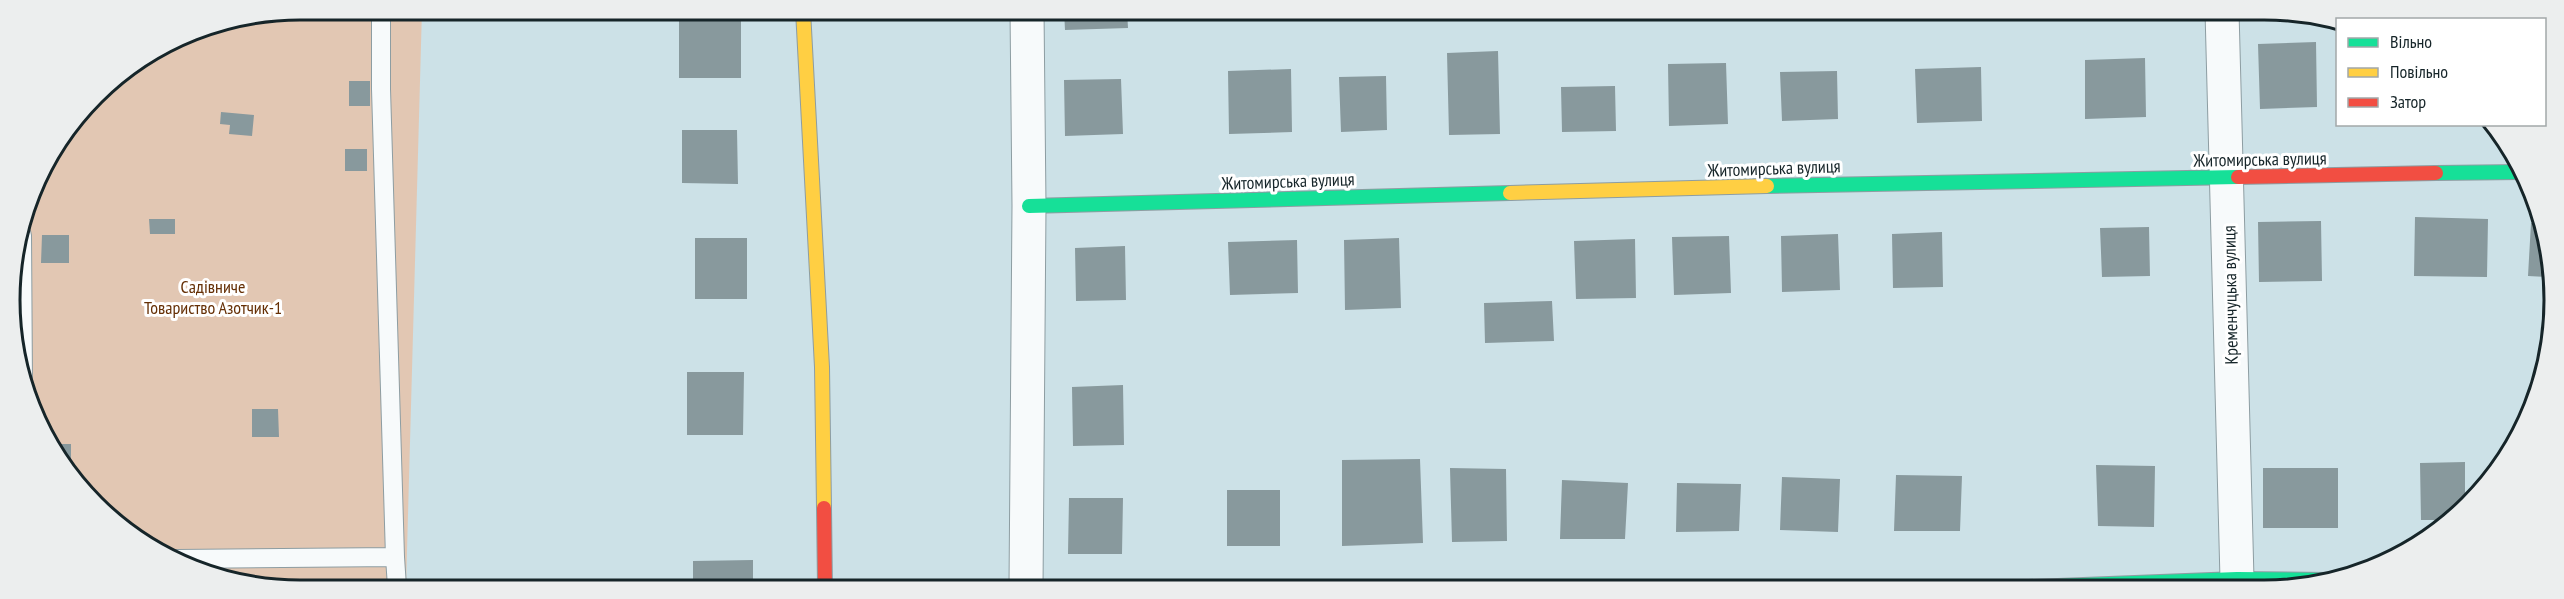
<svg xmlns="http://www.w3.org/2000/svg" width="2564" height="599" font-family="'PT Sans Narrow',sans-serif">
<rect width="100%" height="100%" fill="#cce1e7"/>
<path fill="#e2c7b3" d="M 300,9 L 422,9 L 406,587 L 261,587 L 155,551 L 69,477 L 19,375 L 10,280 L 39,171 L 108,81 L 189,31 Z"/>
<path fill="#88999d" d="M 1064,10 L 1127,10 L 1128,28 L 1065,30 Z
M 679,19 L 741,19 L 741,78 L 679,78 Z
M 2316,42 L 2317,107 L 2260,109 L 2258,44 Z
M 1498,51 L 1500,134 L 1449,135 L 1447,53 Z
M 2145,58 L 2146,117 L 2085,119 L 2085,60 Z
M 1726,63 L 1728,124 L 1669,126 L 1668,64 Z
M 1981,67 L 1982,121 L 1917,123 L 1915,69 Z
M 1291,69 L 1292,132 L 1229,134 L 1228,71 Z
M 1837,71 L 1838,119 L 1782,121 L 1780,72 Z
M 1386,76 L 1387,130 L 1341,132 L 1339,77 Z
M 1121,79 L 1123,134 L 1065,136 L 1064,80 Z
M 349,81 L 370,81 L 370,106 L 349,106 Z
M 1615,86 L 1616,131 L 1562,132 L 1561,87 Z
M 221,112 L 254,115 L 252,136 L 229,134 L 230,125 L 220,124 Z
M 682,130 L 737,130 L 738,184 L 682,183 Z
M 345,149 L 367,149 L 367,171 L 345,171 Z
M 2415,217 L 2488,219 L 2487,277 L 2414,276 Z
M 149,219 L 175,219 L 175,234 L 150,234 Z
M 2321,221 L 2322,281 L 2259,282 L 2258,222 Z
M 2531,223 L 2545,225 L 2549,277 L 2528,276 Z
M 2149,227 L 2150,276 L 2102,277 L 2100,228 Z
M 1942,232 L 1943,287 L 1893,288 L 1892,234 Z
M 1838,234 L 1840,290 L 1782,292 L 1781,236 Z
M 42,235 L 69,235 L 69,263 L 41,263 Z
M 1729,236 L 1731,293 L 1674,295 L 1672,237 Z
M 695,238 L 747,238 L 747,299 L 695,299 Z
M 1399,238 L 1401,308 L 1345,310 L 1344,240 Z
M 1635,239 L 1636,298 L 1576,299 L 1574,241 Z
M 1297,240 L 1298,293 L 1230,295 L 1228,242 Z
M 1125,246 L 1126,300 L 1076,301 L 1075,248 Z
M 1552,301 L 1554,341 L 1485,343 L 1484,303 Z
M 687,372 L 744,372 L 743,435 L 687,435 Z
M 1123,385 L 1124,445 L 1073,446 L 1072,387 Z
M 252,409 L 278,409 L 279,437 L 252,437 Z
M 53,444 L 71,444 L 71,466 L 64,466 Z
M 1420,459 L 1423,543 L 1342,546 L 1342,460 Z
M 2465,462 L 2465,508 L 2449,520 L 2421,520 L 2420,463 Z
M 2096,465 L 2155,466 L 2154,527 L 2098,526 Z
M 1450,468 L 1506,469 L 1507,541 L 1452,542 Z
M 2263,468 L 2338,468 L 2338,528 L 2263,528 Z
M 1896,475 L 1962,476 L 1960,531 L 1894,531 Z
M 1782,477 L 1840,479 L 1838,532 L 1780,530 Z
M 1562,480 L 1628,483 L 1625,539 L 1560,539 Z
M 1677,483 L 1741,484 L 1739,531 L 1676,532 Z
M 1227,490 L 1280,490 L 1280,546 L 1227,546 Z
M 1069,498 L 1123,498 L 1122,554 L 1068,554 Z
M 753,560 L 753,587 L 693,587 L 693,561 Z"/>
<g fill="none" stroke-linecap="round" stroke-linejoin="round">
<g stroke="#8d9da2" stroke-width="20">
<path id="lane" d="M 381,9 L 381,89 L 395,557
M 22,235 L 23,384
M 177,559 L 395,557 L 397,587"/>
</g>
<g stroke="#8d9da2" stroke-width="35">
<path id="street" d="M 2222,11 L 2237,579
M 1026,587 L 1029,206 L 1027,10"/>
</g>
<g stroke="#8d9da2" stroke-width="16">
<path id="fast" d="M 2436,173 L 2520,172
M 1767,186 L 2238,177
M 1029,206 L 1510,193
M 2005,588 L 2237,579 L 2328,580"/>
</g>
<g stroke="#8d9da2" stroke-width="16">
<path id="slow" d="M 803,10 L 822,367 L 824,508
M 1510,193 L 1767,186"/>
</g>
<g stroke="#8d9da2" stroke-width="16">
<path id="jam" d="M 2238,177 L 2436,173
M 824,508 L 825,587"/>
</g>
<use href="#lane" stroke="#f7fafb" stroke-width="18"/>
<use href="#street" stroke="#f7fafb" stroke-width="33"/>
<use href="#fast" stroke="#16e098" stroke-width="14"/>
<use href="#slow" stroke="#ffcf43" stroke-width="14"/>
<use href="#jam" stroke="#f24e42" stroke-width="14"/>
</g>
<g text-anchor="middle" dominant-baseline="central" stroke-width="6" stroke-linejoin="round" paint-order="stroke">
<g font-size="18" fill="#162529" stroke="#fff">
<text transform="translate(2260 159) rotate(-1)">Житомирська вулиця</text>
<text transform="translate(1774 168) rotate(-2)">Житомирська вулиця</text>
<text transform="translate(1288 181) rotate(-2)">Житомирська вулиця</text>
<text transform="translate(2230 295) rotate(-91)">Кременчуцька вулиця</text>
</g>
<g font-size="18" fill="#652f05" stroke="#fff">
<text x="213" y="286">Садівниче<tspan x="213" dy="21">Товариство Азотчик-1</tspan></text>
</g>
</g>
<path d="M0 0H2564V599H0ZM300 20H2264A280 280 0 0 1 2544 300V300A280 280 0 0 1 2264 580H300A280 280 0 0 1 20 300V300A280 280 0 0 1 300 20Z" fill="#eceeee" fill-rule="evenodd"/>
<path fill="none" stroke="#162529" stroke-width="3" d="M300 20H2264A280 280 0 0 1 2544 300V300A280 280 0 0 1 2264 580H300A280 280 0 0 1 20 300V300A280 280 0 0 1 300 20Z"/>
<rect x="2336" y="18" width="210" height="108" fill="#ffffff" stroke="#a2a8a9" stroke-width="1.5"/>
<rect x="2348" y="38" width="30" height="9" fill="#16e098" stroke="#a2a8a9" stroke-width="1.5"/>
<text x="2390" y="48" font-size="18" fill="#162529">Вільно</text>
<rect x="2348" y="68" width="30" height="9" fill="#ffcf43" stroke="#a2a8a9" stroke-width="1.5"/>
<text x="2390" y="78" font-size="18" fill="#162529">Повільно</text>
<rect x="2348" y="98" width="30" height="9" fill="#f24e42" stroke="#a2a8a9" stroke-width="1.5"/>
<text x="2390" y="108" font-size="18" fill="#162529">Затор</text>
</svg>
